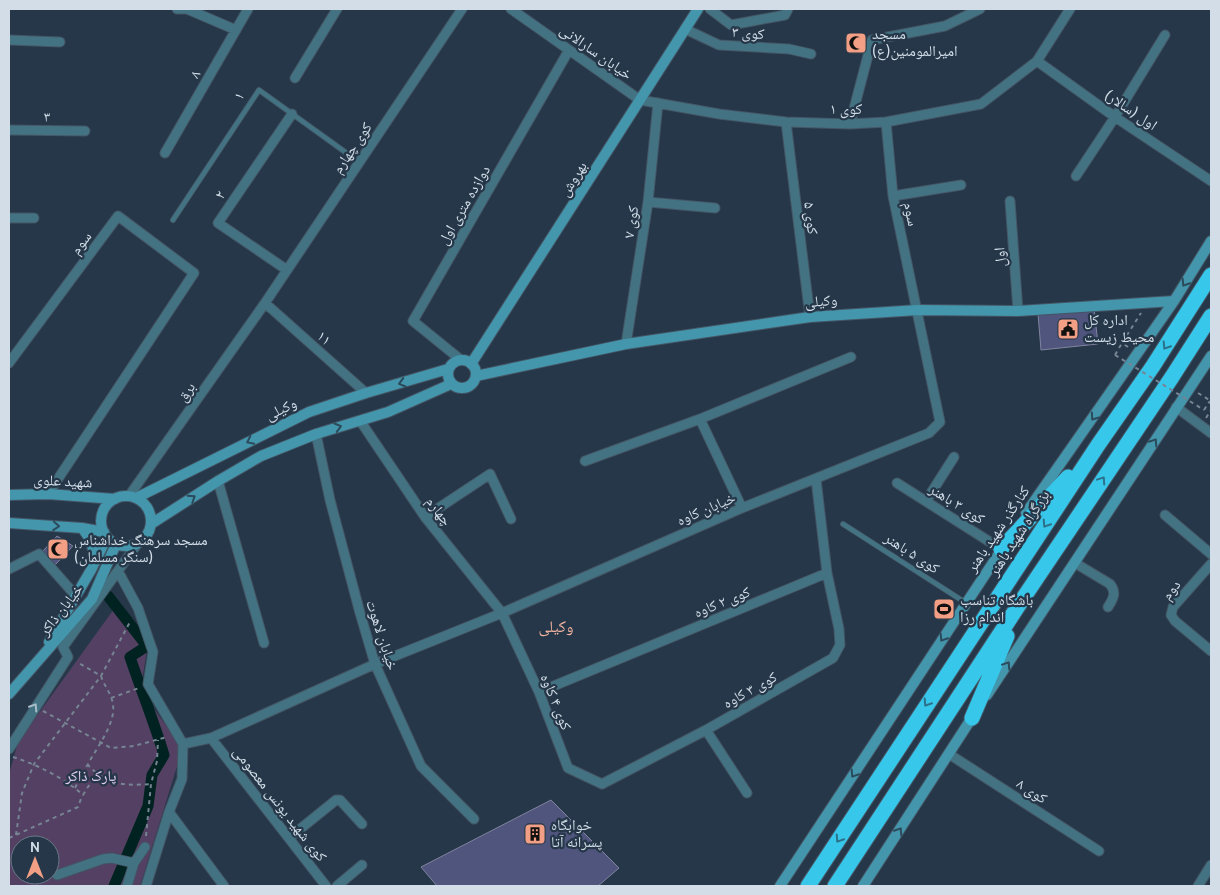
<svg xmlns="http://www.w3.org/2000/svg" width="1220" height="895" font-family="Cabin,'Noto Naskh Arabic',sans-serif">
<rect width="100%" height="100%" fill="#253748"/>
<path fill="#534063" fill-rule="evenodd" d="M 119,602 L 136,623 L 147,650 L 142,681 L 144,695 L 178,742 L 179,760 L 140,886 L 9,886 L 9,774 L 18,742 ZM 20,845 L 50,845 L 50,875 L 20,875 Z"/>
<g fill="none" stroke-linecap="round" stroke-linejoin="round">
<path stroke="#002220" stroke-width="11" d="M 108,596 L 147,646 L 130,657 C 141,690 154,722 164,755 L 152,775 L 148,806 L 114,886"/>
</g>
<path fill="#50557e" stroke="#80849e" d="M 1094,308 L 1098,344 L 1041,350 L 1038,314 Z
M 57,536 L 73,546 L 55,565 L 42,552 Z
M 551,800 L 619,868 L 598,886 L 437,886 L 421,867 Z"/>
<g fill="none" stroke-linecap="round" stroke-linejoin="round">
<g stroke="#445565" stroke-width="6">
<path id="lane" d="M 173,220 L 259,90 L 359,162
M 843,524 L 966,603"/>
</g>
<g stroke="#445565" stroke-width="11">
<path id="street" d="M 177,9 L 187,9 L 236,30
M 511,9 L 640,100 L 719,114 L 786,122 L 850,124 L 886,122 L 981,104 L 1037,61 L 1070,9
M 710,9 L 731,25 L 785,15 L 788,9
M 685,29 L 719,45 L 789,49 L 811,54
M 9,40 L 60,42
M 1037,61 L 1115,117 L 1211,181
M 295,78 L 337,9
M 786,122 L 810,317
M 850,124 L 872,40 L 945,26 L 980,9
M 9,130 L 85,131
M 165,153 L 248,9
M 1076,176 L 1115,117 L 1165,35
M 893,196 L 961,185
M 1010,201 L 1018,311
M 648,202 L 715,208
M 9,218 L 34,218
M 287,270 L 218,223 L 292,114
M 265,303 L 366,393
M 626,344 L 648,202 L 658,103
M 461,360 L 413,321 L 569,50
M 9,363 L 118,216 L 194,273 L 48,494
M 1176,407 L 1211,433
M 700,419 L 742,508
M 361,422 L 425,517 L 502,613 L 539,692 L 568,768 L 602,784 L 706,730 L 833,658 L 840,645 L 839,629 L 827,573
M 316,434 L 330,500 L 360,613 L 375,664 L 421,766 L 474,819
M 585,461 L 700,419 L 851,357
M 218,481 L 264,643
M 897,483 L 1001,549
M 129,496 L 265,303 L 462,9
M 926,501 L 954,457
M 1165,515 L 1211,554
M 425,517 L 490,474 L 511,519
M 1075,563 L 1110,584 C 1117,593 1113,599 1108,607
M 1211,564 L 1173,607 L 1171,615 L 1175,621 L 1211,651
M 9,569 L 39,554 L 76,596
M 118,571 L 138,608 L 153,652 L 148,684 L 183,744 L 182,779 L 169,812 L 146,886
M 539,692 L 827,573 L 816,479
M 706,730 L 747,793
M 211,738 L 326,886
M 183,744 L 211,738 L 375,664 L 502,613 L 742,508 L 929,433 L 940,422 L 893,196 L 886,122
M 9,749 L 68,657 L 63,647 L 138,543
M 949,754 L 1099,851
M 169,812 L 224,886
M 289,838 L 336,800 L 340,800 L 362,824
M 57,875 L 103,859 L 112,858 L 134,863
M 127,886 L 134,863 L 145,847
M 337,886 L 362,865
M 1198,886 L 1211,865"/>
</g>
<g stroke="#445565" stroke-width="12">
<path id="secondary" d="M448 374a14 14 0 1 1 28 0a14 14 0 1 1-28 0Z
M 471,364 L 698,9
M 476,376 L 626,344 L 810,317 L 918,310 L 1018,311 L 1174,301
M 9,495 L 48,494 L 115,499
M101 521a25 25 0 1 1 50 0a25 25 0 1 1-50 0Z
M 136,498 L 309,412 L 366,393 L 448,369
M 1026,513 L 1174,301 L 1211,241
M 9,523 L 82,528 L 104,532
M 151,524 L 218,481 L 261,456 L 316,434 L 388,412 L 451,384
M 82,528 C 91,539 95,548 93,563
M 49,642 L 91,570 L 107,537
M 9,694 L 92,599 L 116,544
M 987,695 L 1211,356
M 780,886 L 1004,546
M 863,886 L 975,713"/>
</g>
<g stroke="#445565" stroke-width="17">
<path id="highway" d="M 1001,549 L 1068,477
M 972,718 L 1007,636
M 808,886 L 1098,445 L 1153,366 L 1211,275
M 835,886 L 1024,597 L 1172,377 L 1211,316"/>
</g>
<path stroke="#768493" stroke-width="2" stroke-dasharray="4 4" stroke-linecap="butt" d="M 1128,347 L 1122,343 L 1141,313
M 1115,355 L 1122,343
M 1198,393 L 1211,401
M 1204,410 L 1210,401
M 1206,418 L 1211,410
M 111,698 L 139,688
M 43,711 L 111,748 L 134,746 L 167,737
M 13,757 C 38,765 64,778 83,795 L 96,774
M 87,764 C 106,785 124,786 151,784
M 75,788 C 79,780 83,772 88,764 C 96,749 116,723 113,705 C 112,694 104,686 101,676 L 77,662
M 16,835 L 22,793 L 34,764 L 101,676 L 131,620
M 146,836 L 151,784 L 157,761 L 158,740
M 9,838 L 78,807 L 82,796"/>
<use href="#lane" stroke="#437382" stroke-width="4.5"/>
<use href="#street" stroke="#437382" stroke-width="9"/>
<use href="#secondary" stroke="#4396ac" stroke-width="10"/>
<use href="#highway" stroke="#37c7eb" stroke-width="15"/>
<path stroke="#768493" stroke-width="2" stroke-dasharray="4 4" stroke-linecap="butt" d="M 1115,355 L 1204,410"/>
</g>
<defs><path id="oneway-chevron" d="M-2-3.5L2.5 0L-2 3.5" fill="none" stroke-width="1.6" stroke-linecap="round" stroke-linejoin="round" transform="scale(1.25)"/></defs>
<g stroke="#2b4a5c">
<use href="#oneway-chevron" transform="translate(1185 283) rotate(122)"/>
<use href="#oneway-chevron" transform="translate(402 383) rotate(164)"/>
<use href="#oneway-chevron" transform="translate(1094 417) rotate(125)"/>
<use href="#oneway-chevron" transform="translate(338 427) rotate(-16)"/>
<use href="#oneway-chevron" transform="translate(250 441) rotate(154)"/>
<use href="#oneway-chevron" transform="translate(1154 442) rotate(-57)"/>
<use href="#oneway-chevron" transform="translate(192 498) rotate(-33)"/>
<use href="#oneway-chevron" transform="translate(56 526) rotate(4)"/>
<use href="#oneway-chevron" transform="translate(943 638) rotate(123)"/>
<use href="#oneway-chevron" transform="translate(1007 665) rotate(-56)"/>
<use href="#oneway-chevron" transform="translate(854 774) rotate(123)"/>
<use href="#oneway-chevron" transform="translate(899 831) rotate(-57)"/>
</g>
<g stroke="#2c7189">
<use href="#oneway-chevron" transform="translate(1166 346) rotate(123)"/>
<use href="#oneway-chevron" transform="translate(1102 480) rotate(-56)"/>
<use href="#oneway-chevron" transform="translate(1046 524) rotate(123)"/>
<use href="#oneway-chevron" transform="translate(927 703) rotate(123)"/>
<use href="#oneway-chevron" transform="translate(839 839) rotate(123)"/>
</g>
<use stroke="#a7bdc9" href="#oneway-chevron" transform="translate(34 707) rotate(-57)"/>
<defs>
<g id="mosque-square" transform="scale(1.125)"><rect x="-9" y="-9" width="18" height="18" rx="4" fill="#f39f85" stroke="#253748"/><path d="M3.5-4.9A6 6 0 1 0 3.5 4.9A5 5 0 1 1 3.5-4.9Z" fill="#111"/></g>
<g id="civic-square" transform="scale(1.125)"><rect x="-9" y="-9" width="18" height="18" rx="4" fill="#f39f85" stroke="#253748"/><path d="M-.6-6.5H3V-4.5H.6V-3L4-1V1h2V6H-6V1h2V-1L-.6-3ZM-1.2 2.5V6h2.4V2.5Z" fill="#111"/></g>
<g id="stadium-square" transform="scale(1.125)"><rect x="-9" y="-9" width="18" height="18" rx="4" fill="#f39f85" stroke="#253748"/><path d="M0-5a6.5 5 0 1 0 0 10a6.5 5 0 1 0 0-10ZM-3.5-1.8h7v3.6h-7Z" fill="#111"/></g>
<g id="building-square" transform="scale(1.125)"><rect x="-9" y="-9" width="18" height="18" rx="4" fill="#f39f85" stroke="#253748"/><path d="M-4-6H4V6H1V3H-1V6H-4ZM-2.5-4.3h1.7v1.8h-1.7ZM.8-4.3h1.7v1.8H.8ZM-2.5-1h1.7V.8h-1.7ZM.8-1h1.7V.8H.8Z" fill="#111"/></g>
</defs>
<g fill-rule="evenodd">
<use href="#mosque-square" x="856" y="43"/>
<use href="#civic-square" x="1068" y="329"/>
<use href="#mosque-square" x="58" y="549"/>
<use href="#stadium-square" x="944" y="609"/>
<use href="#building-square" x="535" y="834"/>
</g>
<g text-anchor="middle" dominant-baseline="central" stroke-width="4.5" stroke-linejoin="round" paint-order="stroke">
<g font-size="15" fill="#d2dde8" stroke="#253748">
<text transform="translate(748 33) rotate(4)">کوی ۳</text>
<text transform="translate(596 52) rotate(35)">خیابان سارالانی</text>
<text transform="translate(195 74) rotate(-60)">۸</text>
<text transform="translate(239 96) rotate(-57)">۱</text>
<text x="846" y="109">کوی ۱</text>
<text transform="translate(1131 110) rotate(34)">اول (سالار)</text>
<text x="47" y="117">۳</text>
<text transform="translate(352 148) rotate(-56)">کوی چهارم</text>
<text transform="translate(573 179) rotate(-58)">بهروش</text>
<text transform="translate(220 195) rotate(-56)">۲</text>
<text transform="translate(464 205) rotate(-60)">دوازده متری اول</text>
<text transform="translate(911 214) rotate(78)">سوم</text>
<text transform="translate(811 218) rotate(83)">کوی ۵</text>
<text transform="translate(631 222) rotate(-81)">کوی ۷</text>
<text transform="translate(81 243) rotate(-53)">سوم</text>
<text transform="translate(1000 257) rotate(-94)">اول</text>
<text transform="translate(821 301) rotate(-5)">وکیلی</text>
<text transform="translate(324 338) rotate(42)">۱۱</text>
<text transform="translate(186 392) rotate(-55)">برق</text>
<text transform="translate(281 409) rotate(-26)">وکیلی</text>
<text transform="translate(63 481) rotate(3)">شهید علوی</text>
<text transform="translate(957 504) rotate(32)">کوی ۳ باهنر</text>
<text transform="translate(706 509) rotate(-23)">خیابان کاوه</text>
<text transform="translate(439 511) rotate(53)">چهارم</text>
<text transform="translate(998 529) rotate(-56)">کنارگذر شهید باهنر</text>
<text transform="translate(1019 533) rotate(-57)">بزرگراه شهید باهنر</text>
<text transform="translate(912 553) rotate(33)">کوی ۵ باهنر</text>
<text transform="translate(1171 590) rotate(-53)">دوم</text>
<text transform="translate(722 602) rotate(-22)">کوی ۲ کاوه</text>
<text transform="translate(61 610) rotate(-52)">خیابان ذاکر</text>
<text transform="translate(382 635) rotate(72)">خیابان لاهوت</text>
<text transform="translate(750 690) rotate(-29)">کوی ۳ کاوه</text>
<text transform="translate(556 702) rotate(68)">کوی ۴ کاوه</text>
<text transform="translate(1032 791) rotate(33)">کوی ۸</text>
<text transform="translate(280 804) rotate(52)">کوی شهید یونس معصومی</text>
</g>
<g font-size="15" fill="#d2dde8" stroke="#253748" text-anchor="start">
<text x="872" y="34">مسجد<tspan x="872" dy="17">امیرالمومنین(ع)</tspan></text>
<text x="1084" y="320">اداره کل<tspan x="1084" dy="17">محیط زیست</tspan></text>
<text x="74" y="540">مسجد سرهنگ خداشناس<tspan x="74" dy="17">(سنگر مسلمان)</tspan></text>
<text x="960" y="600">باشگاه تناسب<tspan x="960" dy="17">اندام رزا</tspan></text>
<text x="551" y="825">خوابگاه<tspan x="551" dy="17">پسرانه آتا</tspan></text>
</g>
<g font-size="15" fill="#e4d0f7" stroke="#253748">
<text x="91" y="776">پارک ذاکر</text>
</g>
<g font-size="16" fill="#f5b5a1" stroke="#253748">
<text x="556" y="626">وکیلی</text>
</g>
</g>
<rect width="1220" height="895" fill="none" stroke="#d2dde8" stroke-width="20"/>
<g transform="translate(35 860)"><circle r="24" fill="#253748" stroke="#6a7988"/>
<path d="M0-4L9 19L0 12L-9 19Z" fill="#f39f85"/>
<text y="-8" font-size="14" font-weight="bold" text-anchor="middle" fill="#d2dde8">N</text>
</g>
</svg>
